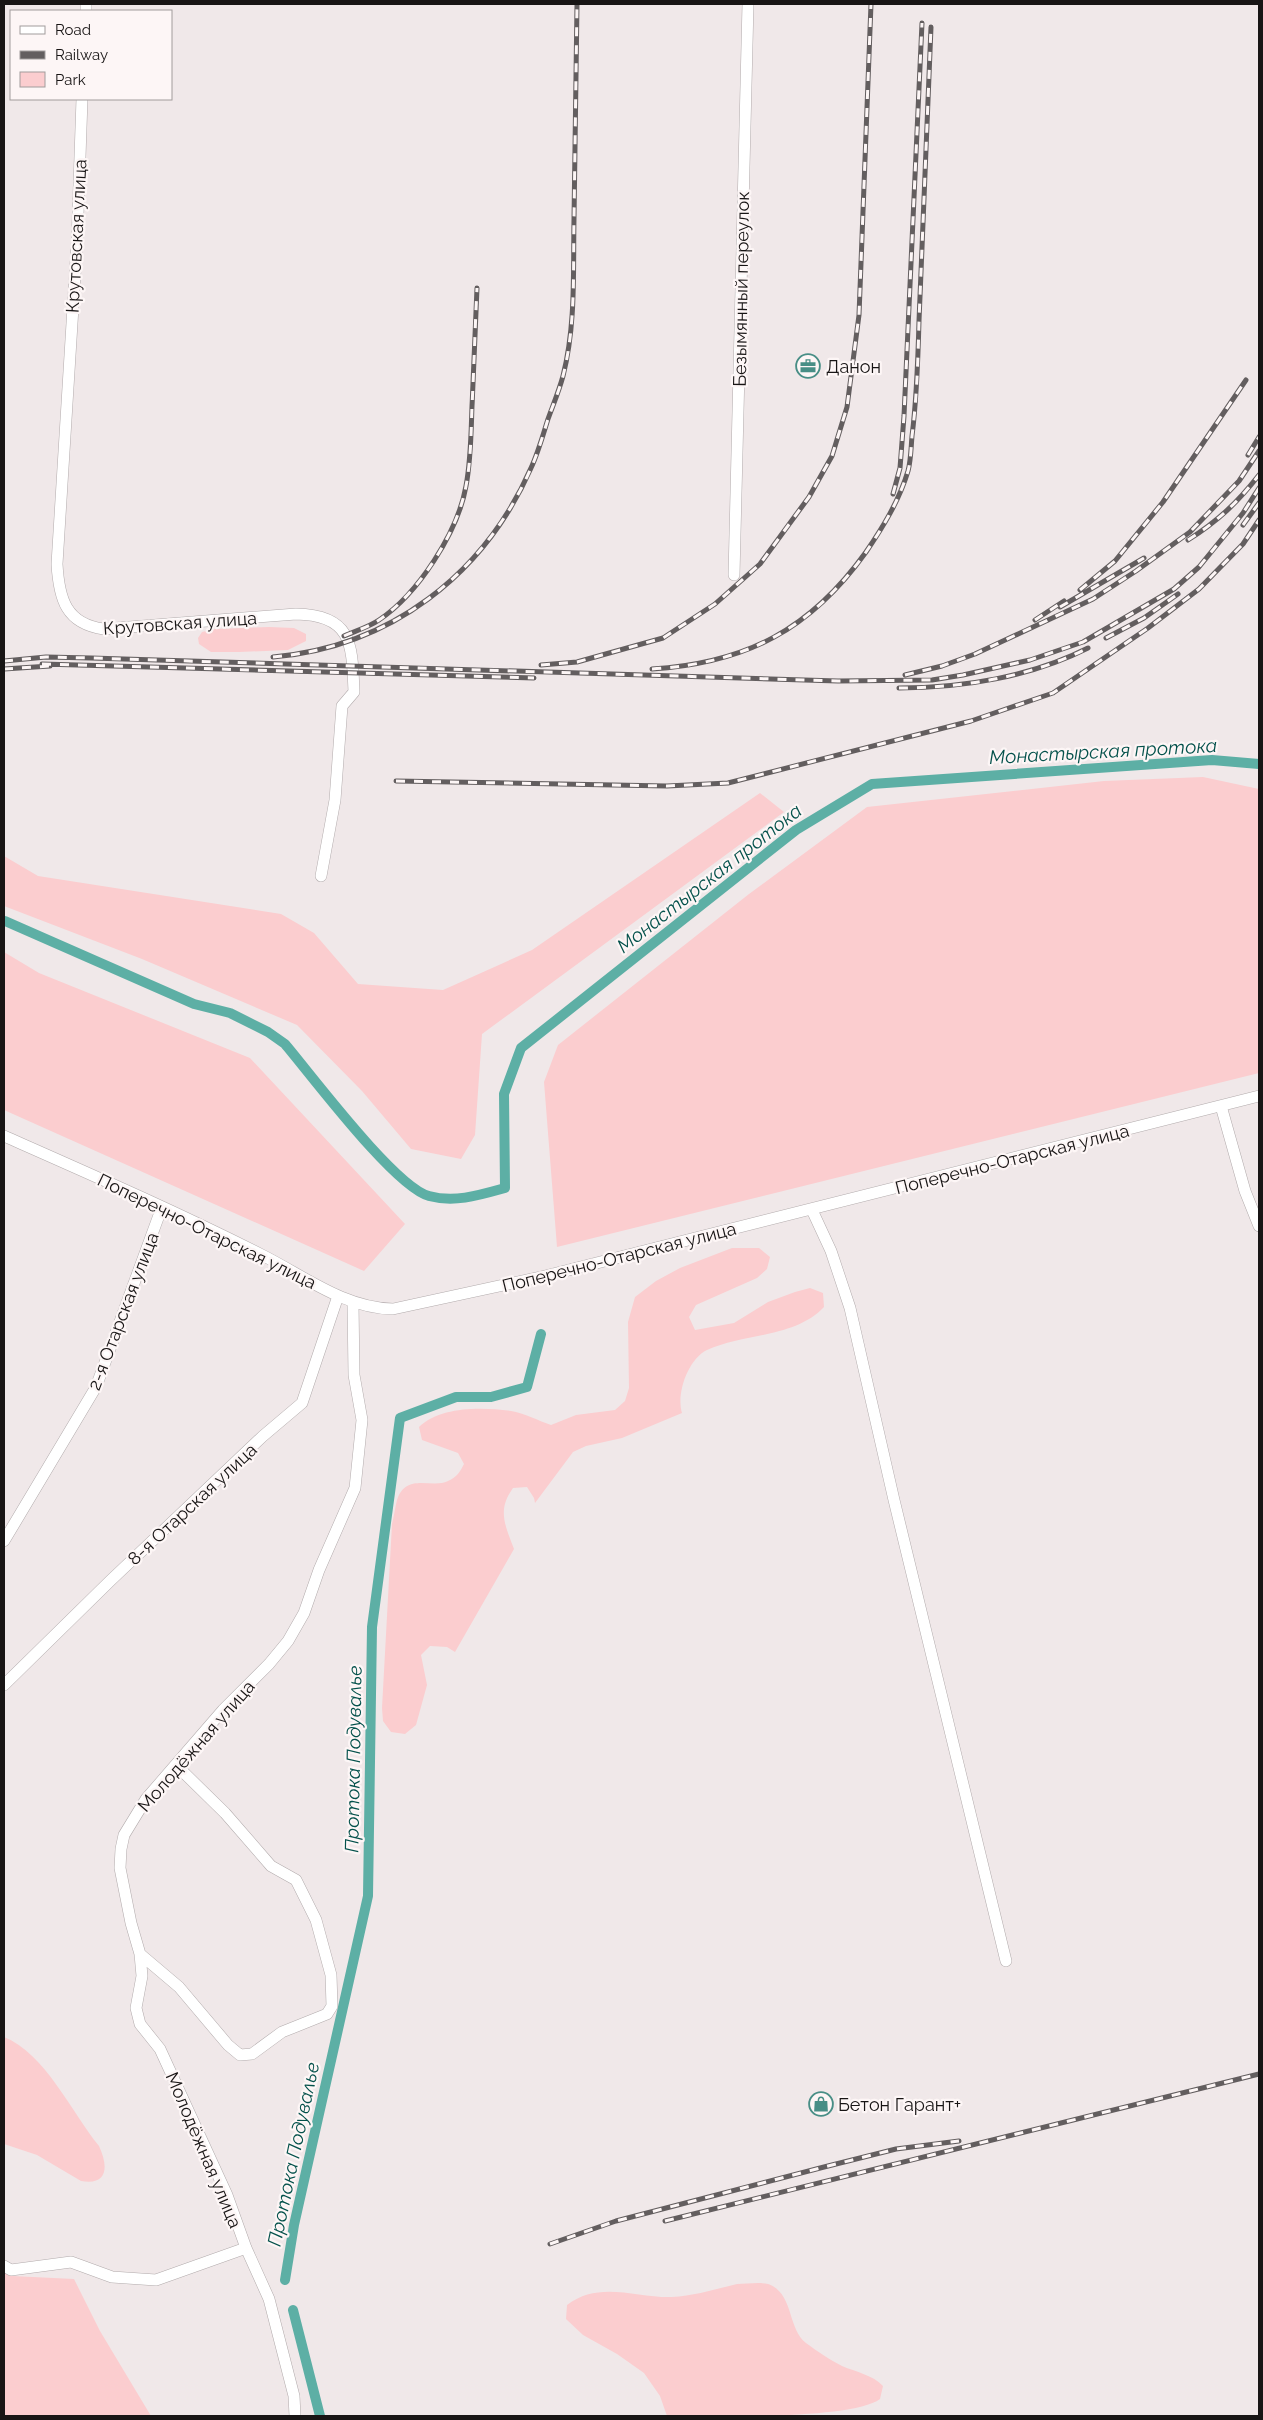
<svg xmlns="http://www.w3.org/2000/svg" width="1263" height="2420" font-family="Raleway,sans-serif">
<rect width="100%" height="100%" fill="#f0e8e9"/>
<path fill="#fbcdcf" d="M 269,627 L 294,628 L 306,634 L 306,641 L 288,650 L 239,652 L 211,652 L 199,644 L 198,638 L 202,632 L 215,629 Z
M 1203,777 L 1259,789 L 1259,1073 L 557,1247 L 544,1082 L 558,1045 L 749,894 L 867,807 L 1104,781 Z
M 760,793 L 784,812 L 482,1034 L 475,1135 L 461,1159 L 411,1149 L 362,1091 L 297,1025 L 142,959 L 4,906 L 4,856 L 38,876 L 281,914 L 314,933 L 358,984 L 443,990 L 532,950 Z
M 4,952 L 39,973 L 250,1058 L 405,1224 L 364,1271 L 4,1110 Z
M 732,1248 L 759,1248 L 770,1257 L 767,1269 L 757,1278 L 696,1305 L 689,1317 L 695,1330 L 734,1323 L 768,1302 L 795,1292 L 810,1288 L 823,1293 L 824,1307 C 795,1338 744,1333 707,1350 C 688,1359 676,1394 682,1413 L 622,1438 L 586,1446 L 573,1452 L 535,1503 L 534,1498 L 527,1487 L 513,1488 C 497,1510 505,1525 514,1549 L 455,1652 L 447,1647 L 430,1646 L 421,1655 L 427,1685 L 416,1725 L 405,1734 L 391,1732 L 383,1721 L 382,1708 L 392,1524 C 394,1516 395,1508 397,1500 C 406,1472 432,1489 448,1481 C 457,1477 460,1472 464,1464 L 458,1453 L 422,1440 L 419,1427 C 441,1406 482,1407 511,1411 C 524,1413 539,1421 551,1425 L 576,1415 L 615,1410 L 625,1401 L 629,1388 L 628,1322 L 635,1297 L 656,1281 L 680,1268 Z
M 4,2037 C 45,2053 72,2113 99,2146 C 108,2165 109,2186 81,2181 L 37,2155 L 4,2144 Z
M 4,2271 L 12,2276 L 74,2279 L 100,2331 L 151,2416 L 4,2416 Z
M 737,2284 C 746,2284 759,2282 768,2284 C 794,2293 787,2328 806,2343 C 817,2351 830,2360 842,2366 C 856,2372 873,2375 883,2386 L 880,2399 C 852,2420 710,2416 667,2416 L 660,2396 L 644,2373 L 617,2354 L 583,2335 L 566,2319 L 567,2305 C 599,2280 636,2298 672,2297 C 694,2296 716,2289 737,2284 Z"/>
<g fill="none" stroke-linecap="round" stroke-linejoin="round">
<path stroke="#5dafa5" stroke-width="10" d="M 5,921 L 194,1004 L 230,1013 L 268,1032 L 285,1044 C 312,1076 395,1187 429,1196 C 455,1203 480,1195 505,1188 L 504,1094 L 521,1048 L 796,830 L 872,784 L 1212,760 L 1259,764
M 285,2280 L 294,2225 L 368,1896 L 372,1627 L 400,1418 L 456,1397 L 491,1397 L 527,1387 L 541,1334
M 293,2310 L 320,2416"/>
<g stroke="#b2abac" stroke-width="12">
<path id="minor" d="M 86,11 L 86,4
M 82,99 L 77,243 L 57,564 C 59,599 66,624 104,629 L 296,614 C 353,615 352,645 354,692 L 342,706 L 335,800 L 321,876
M 734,575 L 748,4
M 1221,1106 L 1245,1191 L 1259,1226
M 4,1136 C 90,1174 177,1212 262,1255 C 304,1276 344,1308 393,1309 L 545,1276 L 1259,1096
M 812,1210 L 831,1251 L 850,1308 L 894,1500 L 1006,1961
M 4,1541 L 96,1387 L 162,1207
M 4,1685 L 110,1581 L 263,1436 L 302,1403 L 338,1296
M 140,1954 L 179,1987 L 228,2045 L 240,2055 L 252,2054 L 282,2032 L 327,2014 L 332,2006 L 331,1975 L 316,1920 L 296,1880 L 271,1866 L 225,1813 L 176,1765
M 4,2266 L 11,2270 L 71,2262 L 112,2277 L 156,2280 L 246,2248
M 295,2416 L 294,2396 L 269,2299 L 246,2248 L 227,2195 L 160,2049 L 140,2024 L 136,2008 L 142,1976 L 140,1954 L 131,1923 L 120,1868 L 121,1849 L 124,1835 L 146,1799 L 223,1710 L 269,1664 L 288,1641 L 304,1613 L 319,1570 L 355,1488 L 362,1420 L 354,1375 L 353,1303"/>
</g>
<use href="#minor" stroke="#fff" stroke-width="11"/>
<g stroke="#635e5f" stroke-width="5">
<path id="rail" d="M 1248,455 L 1259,437
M 893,494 L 900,468 L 904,416 L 922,23
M 1243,525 L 1259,503
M 1188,540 C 1218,521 1237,503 1259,475
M 1080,590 L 1115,561 L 1163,502 L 1246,380
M 1060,607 L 1144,558
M 1035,620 L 1064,601
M 344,636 C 355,631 369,627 379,620 C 418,594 458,532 466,486 C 471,460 471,433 472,406 C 474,367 475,328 477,288
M 1106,638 L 1144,618 L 1178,594
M 273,657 C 390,647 484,575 531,468 C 538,453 543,435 548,419 C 553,405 559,391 563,376 C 576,325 573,271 574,219 C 575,147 576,75 577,4
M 4,661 L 46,657 L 91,658 L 838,681 L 932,680 L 963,675 L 1030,660 L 1083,642 L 1174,589 L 1199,567 L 1243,513 L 1259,488
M 42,664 L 534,678
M 541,665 L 577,662 L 663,638 L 715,604 L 760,564 L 809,497 L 832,456 L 847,407 L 859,315 L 871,4
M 4,669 L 50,666
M 652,669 C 747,663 811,629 866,552 C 883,527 899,501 908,471 C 911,460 911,447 912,436 C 917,397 918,359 919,321 C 923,223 927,125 931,27
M 905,675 L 942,666 L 975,654 L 1093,599 L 1136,571 L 1190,532 L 1239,481 L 1259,451
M 899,688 C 962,688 1031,677 1088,648
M 396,781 L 667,786 L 728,783 L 971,721 L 1053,693 L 1148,628 L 1199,589 L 1243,544 L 1259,520
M 665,2221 L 1259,2074
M 550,2244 L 616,2221 L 824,2167 L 896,2149 L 959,2141"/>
</g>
<use href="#rail" stroke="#fdf6f6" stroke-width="3" stroke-dasharray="9" stroke-linecap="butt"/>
</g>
<defs>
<g id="office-ring" transform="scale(1.25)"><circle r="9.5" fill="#fdf6f6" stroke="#488e86" stroke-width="1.5"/><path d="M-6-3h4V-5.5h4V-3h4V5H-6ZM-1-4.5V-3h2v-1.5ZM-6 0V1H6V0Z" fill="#488e86"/></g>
<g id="shop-ring" transform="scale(1.25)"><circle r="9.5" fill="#fdf6f6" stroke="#488e86" stroke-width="1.5"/><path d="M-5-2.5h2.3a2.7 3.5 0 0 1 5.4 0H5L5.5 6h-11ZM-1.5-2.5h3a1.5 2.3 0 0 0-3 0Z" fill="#488e86"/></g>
</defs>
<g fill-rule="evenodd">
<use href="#office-ring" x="808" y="366"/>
<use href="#shop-ring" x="821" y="2104"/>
</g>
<g text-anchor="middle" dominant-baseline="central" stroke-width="4.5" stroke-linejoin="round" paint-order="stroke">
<g font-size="18" fill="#181515" stroke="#fdf6f6">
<text transform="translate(76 236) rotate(-87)">Крутовская улица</text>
<text transform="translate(741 289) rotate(-89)">Безымянный переулок</text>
<text transform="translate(180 623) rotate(-4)">Крутовская улица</text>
<text transform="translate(1012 1159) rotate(-14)">Поперечно-Отарская улица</text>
<text transform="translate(207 1231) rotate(26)">Поперечно-Отарская улица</text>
<text transform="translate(619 1257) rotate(-14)">Поперечно-Отарская улица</text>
<text transform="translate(123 1311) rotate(-69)">2-я Отарская улица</text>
<text transform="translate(192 1504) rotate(-43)">8-я Отарская улица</text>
<text transform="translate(196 1746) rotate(-49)">Молодёжная улица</text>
<text transform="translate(204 2150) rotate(67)">Молодёжная улица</text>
</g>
<g font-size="18" fill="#181515" stroke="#fdf6f6" text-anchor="start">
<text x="826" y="366">Данон</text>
<text x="838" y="2104">Бетон Гарант+</text>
</g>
<g font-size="19" font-style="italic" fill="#04514b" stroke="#fdf6f6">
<text transform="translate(1103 751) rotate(-3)">Монастырская протока</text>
<text transform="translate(709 878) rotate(-38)">Монастырская протока</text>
<text transform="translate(353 1759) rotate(-89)">Протока Подувалье</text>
<text transform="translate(293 2154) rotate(-78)">Протока Подувалье</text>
</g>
</g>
<rect width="1263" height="2420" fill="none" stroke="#181515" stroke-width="10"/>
<rect x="10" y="10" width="162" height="90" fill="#fdf6f6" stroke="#a19c9c"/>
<rect x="20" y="26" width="25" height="8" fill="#ffffff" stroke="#a19c9c"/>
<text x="55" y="35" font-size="15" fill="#181515">Road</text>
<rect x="20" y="51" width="25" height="8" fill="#635e5f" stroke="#a19c9c"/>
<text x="55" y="60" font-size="15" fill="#181515">Railway</text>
<rect x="20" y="72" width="25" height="15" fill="#fbcdcf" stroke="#a19c9c"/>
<text x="55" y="85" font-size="15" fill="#181515">Park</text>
</svg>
